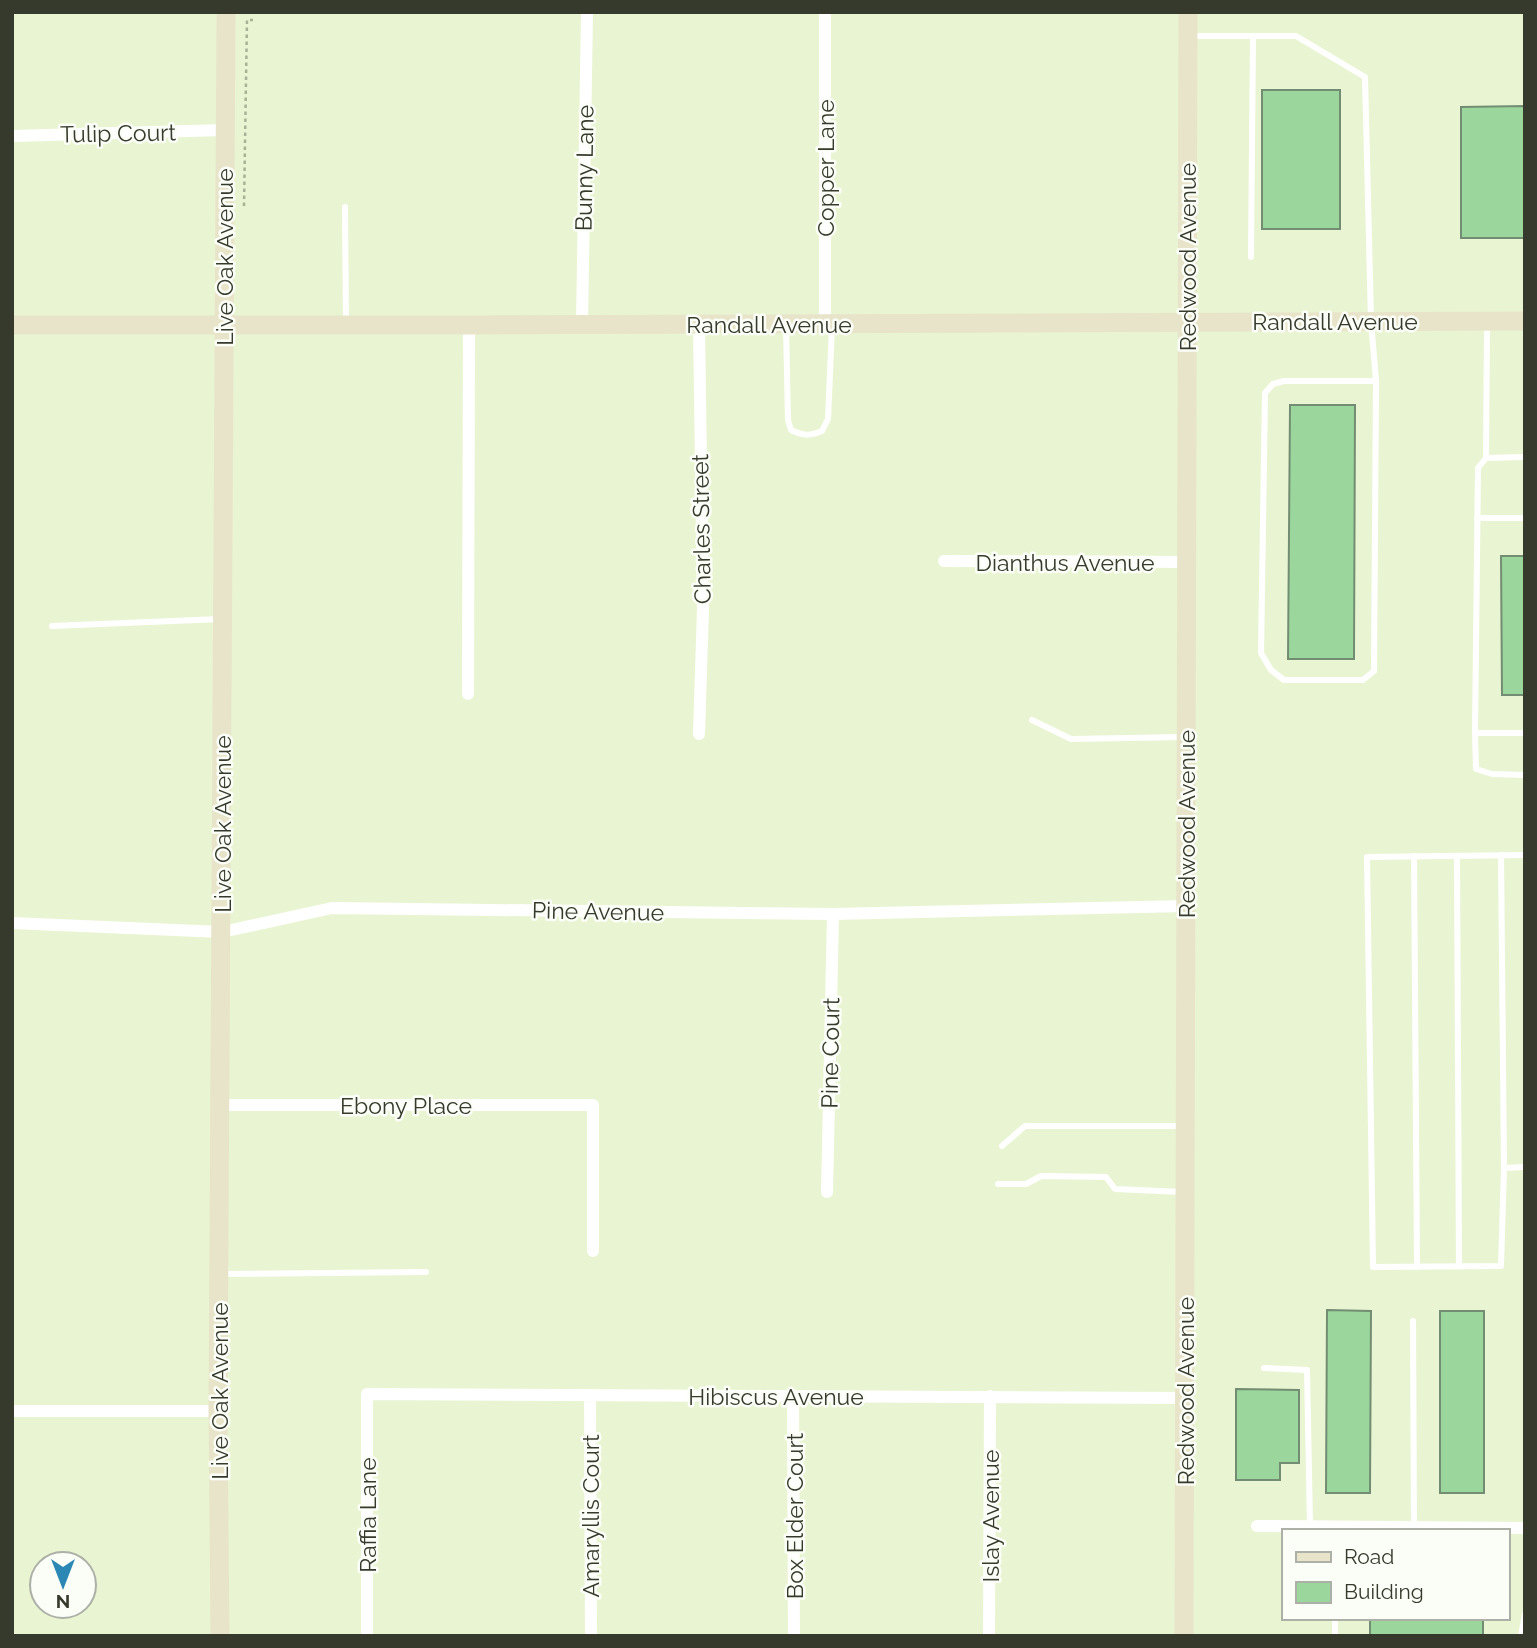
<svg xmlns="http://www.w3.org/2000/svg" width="1537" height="1648" font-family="Raleway,sans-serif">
<rect width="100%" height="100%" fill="#e9f5d2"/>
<path fill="#9bd69d" stroke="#738d73" stroke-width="2" d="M 1262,90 L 1340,90 L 1340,229 L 1262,229 Z
M 1525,106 L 1525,238 L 1461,238 L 1461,107 Z
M 1290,405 L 1355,405 L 1354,659 L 1288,659 Z
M 1501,556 L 1525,556 L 1525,695 L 1502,695 Z
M 1327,1310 L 1371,1311 L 1370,1493 L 1326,1493 Z
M 1440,1311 L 1484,1311 L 1484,1493 L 1440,1493 Z
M 1236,1389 L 1299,1390 L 1299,1463 L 1280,1463 L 1280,1480 L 1236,1480 Z
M 1370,1618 L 1483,1618 L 1483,1636 L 1370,1636 Z"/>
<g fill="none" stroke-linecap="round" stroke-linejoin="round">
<path stroke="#a8b196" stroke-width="2.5" stroke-dasharray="3.5 3.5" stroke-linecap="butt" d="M 244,206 L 247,20 L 253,20"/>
<path stroke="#fff" stroke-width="6" d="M 1189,36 L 1296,36 L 1365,77 L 1371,321 L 1376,381 L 1374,671 L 1363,680 L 1284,680 L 1271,670 L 1261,653 L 1265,393 L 1273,384 L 1284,381 L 1376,381
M 345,207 L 346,323
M 1251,257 L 1253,36
M 786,326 L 788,420 L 791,430 C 803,436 810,436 822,431 L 828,419 L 832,326
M 1525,457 L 1486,458 L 1478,468 L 1475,733 L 1525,733
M 1486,458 L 1487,323
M 1477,518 L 1525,518
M 52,626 L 221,619
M 1032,720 L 1071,739 L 1184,737
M 1475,733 L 1476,769 L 1492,774 L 1525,775
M 1501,855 L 1504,1168
M 1525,855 L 1367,857 L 1373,1267 L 1501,1266 L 1504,1168 L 1525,1167
M 1414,856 L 1417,1267
M 1457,856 L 1459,1266
M 1002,1146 L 1025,1126 L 1183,1126
M 998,1184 L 1026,1184 L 1041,1176 L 1106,1177 L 1115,1189 L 1183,1192
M 222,1274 L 426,1272
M 1413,1321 L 1414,1527
M 1264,1368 L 1307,1370 L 1310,1526
M 1335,1636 L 1335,1618
M 1521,1636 L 1525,1614"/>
<path stroke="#fff" stroke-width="12" d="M 825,12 L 825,324
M 12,136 L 224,130
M 582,324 L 587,12
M 699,324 L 703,608 L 699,734
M 944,561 L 1187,562
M 468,694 L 469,325
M 12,923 L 222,932 L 332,908 L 833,914 L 1186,906
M 220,1105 L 593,1105 L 593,1251
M 827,1192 L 833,914
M 793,1395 L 794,1636
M 590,1396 L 591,1636
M 12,1411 L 218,1411
M 1257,1526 L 1525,1528
M 367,1636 L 367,1394 L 1185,1398
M 989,1636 L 990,1396"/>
<path stroke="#e8e4ca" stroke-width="19" d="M 12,325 L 469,325 L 1525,321
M 220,1636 L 218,1411 L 226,12
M 1184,1636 L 1188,12"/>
</g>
<g text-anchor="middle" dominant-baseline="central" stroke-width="5" stroke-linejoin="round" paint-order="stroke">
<g font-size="23" fill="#363a2d" stroke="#fbfef7">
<text transform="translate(118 133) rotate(-1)">Tulip Court</text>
<text transform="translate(584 168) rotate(-89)">Bunny Lane</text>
<text transform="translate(825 168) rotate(-90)">Copper Lane</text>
<text transform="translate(224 257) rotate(-90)">Live Oak Avenue</text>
<text transform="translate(1187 257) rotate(-90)">Redwood Avenue</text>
<text x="1335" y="321">Randall Avenue</text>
<text x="769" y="324">Randall Avenue</text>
<text transform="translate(701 529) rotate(-91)">Charles Street</text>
<text x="1065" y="562">Dianthus Avenue</text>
<text transform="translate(222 824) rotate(-90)">Live Oak Avenue</text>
<text transform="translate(1186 824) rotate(-90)">Redwood Avenue</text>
<text transform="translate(598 911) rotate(1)">Pine Avenue</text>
<text transform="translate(830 1053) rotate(-89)">Pine Court</text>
<text x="406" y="1105">Ebony Place</text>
<text transform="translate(219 1391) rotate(-90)">Live Oak Avenue</text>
<text transform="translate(1185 1391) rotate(-90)">Redwood Avenue</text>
<text x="776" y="1396">Hibiscus Avenue</text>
<text transform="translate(367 1515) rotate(-90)">Raffia Lane</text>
<text transform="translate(590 1516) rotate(-90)">Amaryllis Court</text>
<text transform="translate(794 1516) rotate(-90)">Box Elder Court</text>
<text transform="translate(990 1516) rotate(-90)">Islay Avenue</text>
</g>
</g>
<rect width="1537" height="1648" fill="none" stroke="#363a2d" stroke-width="28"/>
<rect x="1282" y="1529" width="228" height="91" fill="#fbfef7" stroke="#acb0a6" stroke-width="2"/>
<rect x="1296" y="1552" width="35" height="10" fill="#e8e4ca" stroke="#acb0a6" stroke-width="2"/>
<text x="1344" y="1564" font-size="21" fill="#363a2d">Road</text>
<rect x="1296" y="1582" width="35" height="21" fill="#9bd69d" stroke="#acb0a6" stroke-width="2"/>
<text x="1344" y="1599" font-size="21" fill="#363a2d">Building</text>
<g transform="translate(63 1585) rotate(180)"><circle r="33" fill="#fbfef7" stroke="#acb0a6" stroke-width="2"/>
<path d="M0-5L12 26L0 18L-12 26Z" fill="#2b87b4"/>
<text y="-10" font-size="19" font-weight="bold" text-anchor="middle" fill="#363a2d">N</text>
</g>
</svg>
